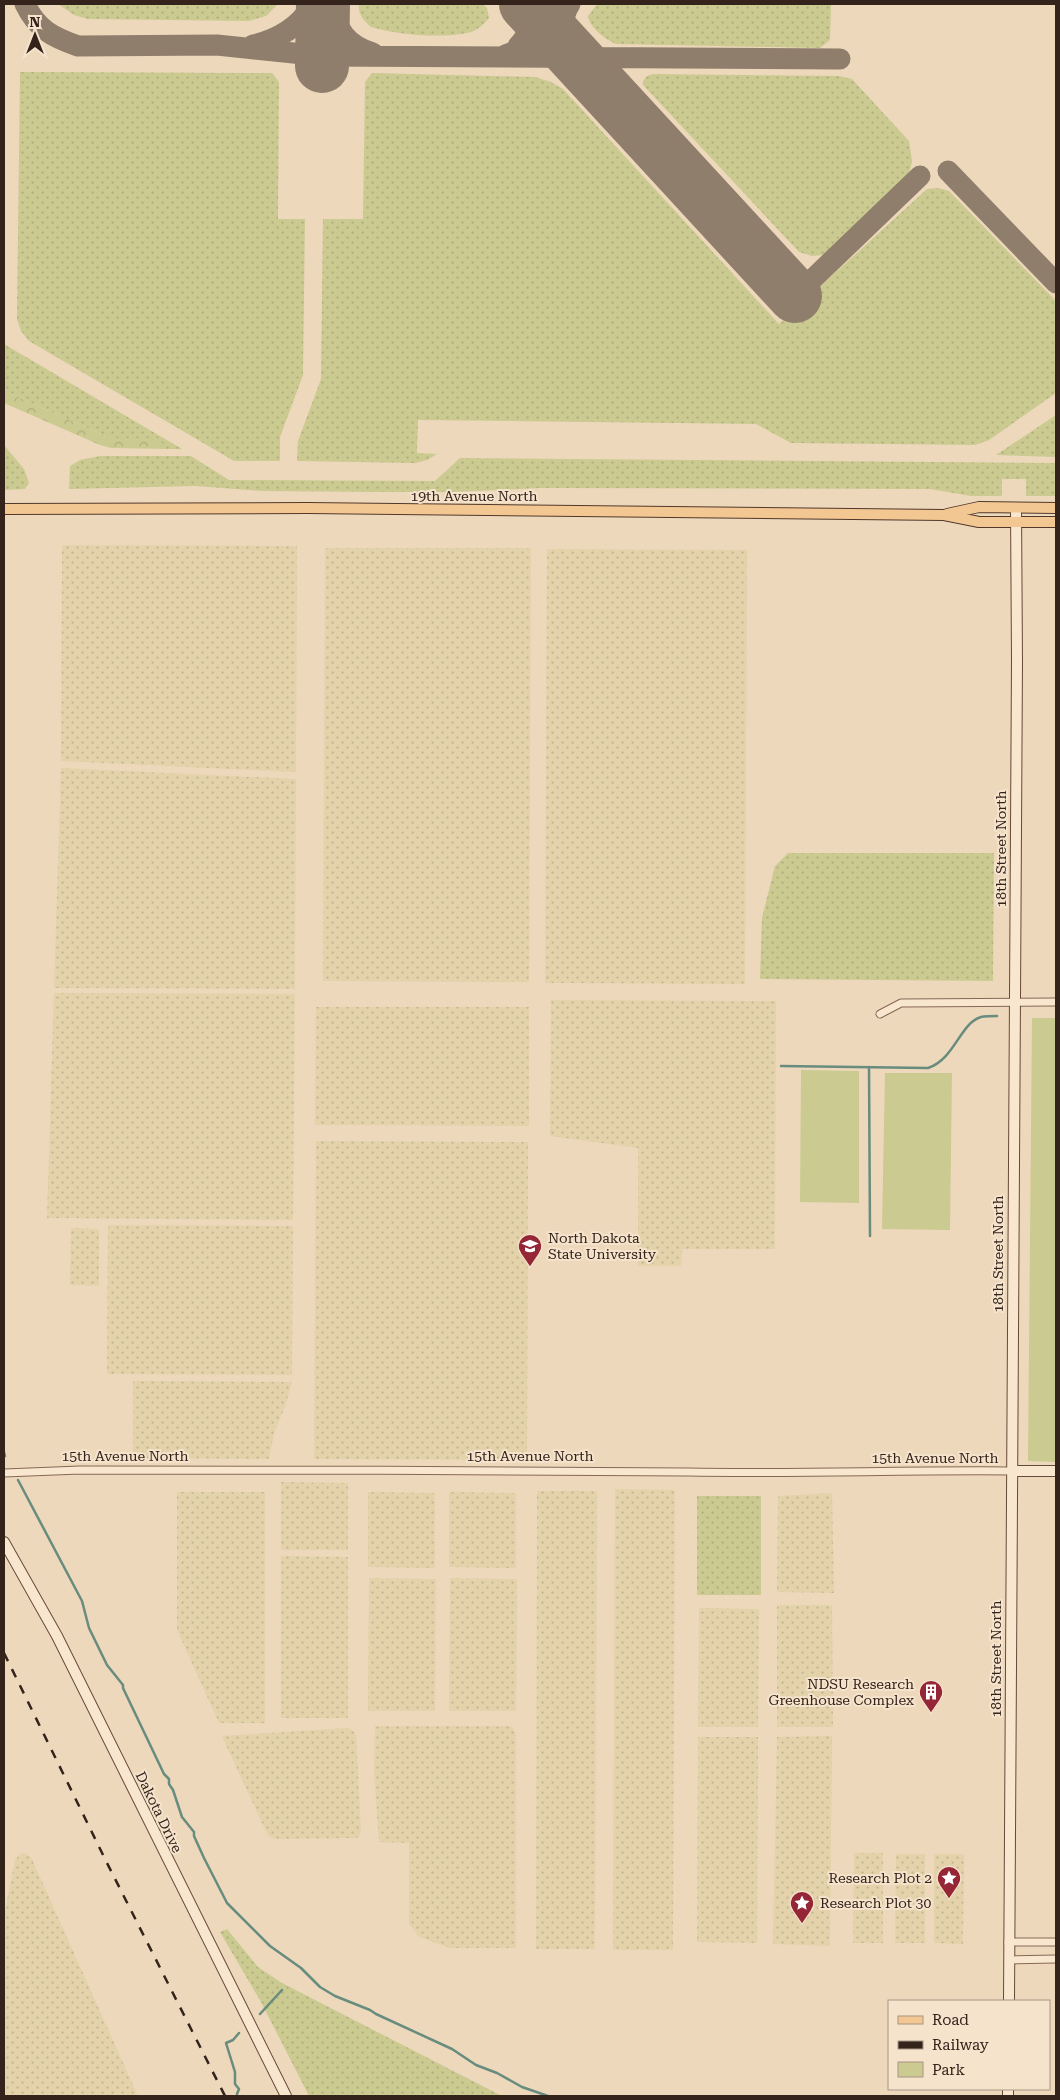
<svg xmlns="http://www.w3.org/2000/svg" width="1060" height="2100" font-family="'Roboto Serif',serif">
<defs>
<pattern id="farmland-dots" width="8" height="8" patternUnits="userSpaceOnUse" patternTransform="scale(1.25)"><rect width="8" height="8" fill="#e3d2aa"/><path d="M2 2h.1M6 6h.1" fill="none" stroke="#c3b492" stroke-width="1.8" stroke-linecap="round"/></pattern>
<pattern id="grass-dots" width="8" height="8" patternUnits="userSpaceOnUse" patternTransform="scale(1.25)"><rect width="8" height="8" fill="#cbca91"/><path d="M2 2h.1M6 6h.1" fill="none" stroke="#afad7c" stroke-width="1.8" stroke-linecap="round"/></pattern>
<pattern id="forest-crowns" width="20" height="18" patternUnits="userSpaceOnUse" patternTransform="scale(1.25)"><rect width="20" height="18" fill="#cbca91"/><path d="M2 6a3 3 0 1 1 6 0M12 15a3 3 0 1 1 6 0" fill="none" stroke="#afad7c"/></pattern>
</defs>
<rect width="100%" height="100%" fill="#edd8bc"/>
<path fill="url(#farmland-dots)" d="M 62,545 L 297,546 L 296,772 L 61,761 Z
M 325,548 L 531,548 L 529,982 L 323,981 Z
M 547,549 L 747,550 L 745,984 L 545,983 Z
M 61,768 L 296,779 L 295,989 L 54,988 Z
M 54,993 L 295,994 L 293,1220 L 47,1218 Z
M 551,1000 L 776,1001 L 775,1249 L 682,1249 L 681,1266 L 638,1266 L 638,1148 L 550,1136 Z
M 316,1007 L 529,1007 L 529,1126 L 315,1125 Z
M 316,1141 L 528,1142 L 527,1460 L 314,1459 Z
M 108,1225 L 293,1226 L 292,1375 L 107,1374 Z
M 71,1228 L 99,1229 L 99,1286 L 70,1285 Z
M 133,1381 L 292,1382 L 285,1407 L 274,1433 L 269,1459 L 133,1458 Z
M 281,1482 L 348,1483 L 348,1550 L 281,1550 Z
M 615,1489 L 675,1490 L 673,1950 L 613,1950 Z
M 537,1491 L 597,1491 L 595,1949 L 536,1949 Z
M 177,1492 L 265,1492 L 265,1723 L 219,1723 L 177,1630 Z
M 368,1492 L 435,1493 L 435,1568 L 368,1567 Z
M 449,1492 L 516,1493 L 516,1568 L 449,1567 Z
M 832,1493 L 834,1593 L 777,1592 L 778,1496 Z
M 281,1556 L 348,1557 L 348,1718 L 281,1718 Z
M 369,1578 L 436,1579 L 435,1711 L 368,1711 Z
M 450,1578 L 517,1579 L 516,1711 L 449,1711 Z
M 777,1605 L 832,1605 L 833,1727 L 777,1727 Z
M 699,1608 L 759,1609 L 758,1727 L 698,1727 Z
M 375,1726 L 511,1726 L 516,1734 L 516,1948 L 450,1948 L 419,1937 L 409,1924 L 409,1843 L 379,1842 L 374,1773 Z
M 345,1728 L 351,1729 L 356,1735 L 361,1829 L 360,1835 L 357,1838 L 276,1839 L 270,1837 L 267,1834 L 222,1736 Z
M 832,1736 L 830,1946 L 773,1944 L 777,1737 Z
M 698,1737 L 758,1737 L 757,1943 L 697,1942 Z
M 25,1853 L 31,1857 L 138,2096 L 4,2096 L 4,1915 L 15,1860 L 20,1854 Z
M 854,1853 L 883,1853 L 883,1943 L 853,1943 Z
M 896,1854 L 925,1854 L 925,1943 L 895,1943 Z
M 934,1854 L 964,1854 L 963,1944 L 934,1943 Z"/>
<path fill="url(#grass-dots)" d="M 58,4 L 278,4 L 266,16 L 249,21 L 88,19 L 74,15 Z
M 359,4 L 483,4 L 487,8 L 489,18 C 484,24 479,29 471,32 C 445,39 397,35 371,27 C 363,20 358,14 359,4 Z
M 597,4 L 831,4 L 830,40 L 820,48 L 616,44 C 606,40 589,27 588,16 Z
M 20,72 L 272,73 L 279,82 L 278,219 L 305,219 L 303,375 L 280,437 L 280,461 L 234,461 L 29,341 L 21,331 L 17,319 Z
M 372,73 L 535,77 L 551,82 L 563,89 L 779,324 L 927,189 L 938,188 L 949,191 L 1056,301 L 1056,393 L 989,440 L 975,445 L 791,443 L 756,424 L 418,420 L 417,453 L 437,454 L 427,460 L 415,463 L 297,461 L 298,441 L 321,379 L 323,219 L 363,219 L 365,82 Z
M 653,74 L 839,76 L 852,79 L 909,141 L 912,161 L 910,171 L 904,180 L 823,255 L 812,256 L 799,252 L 643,85 C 643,78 646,76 653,74 Z
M 4,344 L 182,449 L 165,449 L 159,438 L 110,438 L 4,391 Z
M 1056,415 L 1056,457 L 996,455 Z
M 4,445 L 24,469 L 29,483 L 25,489 L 4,490 Z
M 100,456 L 191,456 L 229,480 L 435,481 L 460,458 L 1056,463 L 1056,496 L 1026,496 L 1026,479 L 1002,479 L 1002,496 L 971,496 L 930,489 L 541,488 L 452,492 L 377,492 L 262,491 L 195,486 L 69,489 L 70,466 L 80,460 Z
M 788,853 L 994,853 L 993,981 L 760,979 L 762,918 L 775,866 Z
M 697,1496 L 761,1496 L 761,1595 L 697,1595 Z
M 227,1929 L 258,1967 L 282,1983 L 502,2096 L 309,2096 L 261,2002 L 220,1932 Z"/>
<path fill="url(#forest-crowns)" d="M 4,391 L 110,438 L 160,438 L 165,449 L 111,448 L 100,445 L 4,403 Z"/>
<path fill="#cbca91" d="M 1032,1018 L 1056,1018 L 1056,1462 L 1028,1461 Z
M 801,1070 L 859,1071 L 859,1203 L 800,1202 Z
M 885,1073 L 952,1073 L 950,1230 L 882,1229 Z"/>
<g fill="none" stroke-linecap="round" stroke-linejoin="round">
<path stroke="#688c7e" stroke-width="2.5" d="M 781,1066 L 928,1068 C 955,1059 960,1023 981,1017 C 986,1016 992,1016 997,1016
M 869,1067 L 870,1236
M 4,1452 L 5,1456
M 18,1480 L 82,1601 L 89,1628 L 107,1665 L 123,1685 L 123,1688 L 164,1774 L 169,1779 L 169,1784 L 173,1790 L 182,1817 L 194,1832 L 194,1836 L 204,1858 L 227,1903 L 270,1946 L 301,1968 L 320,1987 L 335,1996 L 370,2010 L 376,2014 L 452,2049 L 476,2065 L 497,2073 L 522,2087 L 548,2096
M 260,2014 L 282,1990
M 237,2094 L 239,2089 L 235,2084 L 235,2072 L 226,2043 L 233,2040 L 239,2033"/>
<path stroke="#907e6c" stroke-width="21" d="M 25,4 C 37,29 52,37 78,46 L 217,45 L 322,56 L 840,59
M 330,4 C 338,30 346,45 373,53
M 570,4 C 555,27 571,49 592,58
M 253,45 C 277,40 301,26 312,4
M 518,46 C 531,33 531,20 526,4
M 505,55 C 532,47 549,23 568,4
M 948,171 L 1056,283
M 795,296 L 920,176"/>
<path stroke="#907e6c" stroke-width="54" d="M 526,4 L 795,296
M 322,66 L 323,4"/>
<g stroke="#856856" stroke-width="9">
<path id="street" d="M 880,1014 L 901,1003 L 1056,1002
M 4,1473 L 80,1470 C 283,1470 485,1470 688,1472 C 796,1474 903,1470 1011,1471
M 1008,1942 L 1056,1942
M 1009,1960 L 1056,1959"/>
</g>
<g stroke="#664a39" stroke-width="12">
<path id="secondary" d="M 1011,1471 L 1056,1471
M 4,1542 L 57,1636 L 286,2096
M 1009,2001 L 1017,661 L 1016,508
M 1008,2089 L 1008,2096"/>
</g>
<g stroke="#52382b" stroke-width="12">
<path id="primary" d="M 4,509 L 307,508 L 944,515 L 979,522 L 1056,522
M 947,514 L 979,507 L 1056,508"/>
</g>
<use href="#street" stroke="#f9e6cf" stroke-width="7"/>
<use href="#secondary" stroke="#f9e6cf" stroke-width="10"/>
<use href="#primary" stroke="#f2c792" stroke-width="10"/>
<path stroke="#34231b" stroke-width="2.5" stroke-dasharray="9 9" stroke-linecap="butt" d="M 4,1653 L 107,1863 L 225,2096"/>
</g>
<defs>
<g id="university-pin" transform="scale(1.25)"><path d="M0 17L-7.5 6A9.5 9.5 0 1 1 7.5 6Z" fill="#942636" stroke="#f5e3cc"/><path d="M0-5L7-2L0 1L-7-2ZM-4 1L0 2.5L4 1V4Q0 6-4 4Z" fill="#fff"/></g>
<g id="building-pin" transform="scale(1.25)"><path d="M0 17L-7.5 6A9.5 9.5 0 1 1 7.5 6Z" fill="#942636" stroke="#f5e3cc"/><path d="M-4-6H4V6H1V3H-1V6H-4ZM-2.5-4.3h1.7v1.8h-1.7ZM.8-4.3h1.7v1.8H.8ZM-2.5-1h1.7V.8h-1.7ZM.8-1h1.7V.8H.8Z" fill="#fff"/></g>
<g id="sight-pin" transform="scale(1.25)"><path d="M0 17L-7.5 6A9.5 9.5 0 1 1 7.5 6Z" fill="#942636" stroke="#f5e3cc"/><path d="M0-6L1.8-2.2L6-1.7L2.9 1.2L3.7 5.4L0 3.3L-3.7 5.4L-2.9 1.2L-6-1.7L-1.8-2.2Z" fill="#fff"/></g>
</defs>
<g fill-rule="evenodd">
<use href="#university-pin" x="530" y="1246"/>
<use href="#building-pin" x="931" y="1692"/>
<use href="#sight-pin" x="949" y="1878"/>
<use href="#sight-pin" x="802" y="1903"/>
</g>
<g text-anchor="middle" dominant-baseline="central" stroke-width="4" stroke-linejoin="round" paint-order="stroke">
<g font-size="14" fill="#34231b" stroke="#f5e3cc">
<text x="474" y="496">19th Avenue North</text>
<text transform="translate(1001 849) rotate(-90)">18th Street North</text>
<text transform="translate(998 1254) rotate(-90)">18th Street North</text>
<text x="125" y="1456">15th Avenue North</text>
<text x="530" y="1456">15th Avenue North</text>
<text x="935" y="1458">15th Avenue North</text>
<text transform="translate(996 1659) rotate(-90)">18th Street North</text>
<text transform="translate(159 1812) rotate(64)">Dakota Drive</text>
</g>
<g font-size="14" fill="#34231b" stroke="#f5e3cc" text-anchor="start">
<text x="548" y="1238">North Dakota<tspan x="548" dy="16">State University</tspan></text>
<text x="914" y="1684" text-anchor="end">NDSU Research<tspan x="914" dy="16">Greenhouse Complex</tspan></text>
<text x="932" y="1878" text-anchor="end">Research Plot 2</text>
<text x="820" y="1903">Research Plot 30</text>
</g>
</g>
<rect width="1060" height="2100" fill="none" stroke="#34231b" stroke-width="10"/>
<rect x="888" y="2000" width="162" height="90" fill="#f5e3cc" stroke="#a89685"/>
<rect x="898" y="2016" width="25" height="8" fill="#f2c792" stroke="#a89685"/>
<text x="932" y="2025" font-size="15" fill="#34231b">Road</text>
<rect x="898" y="2041" width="25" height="8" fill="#34231b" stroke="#a89685"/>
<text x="932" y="2050" font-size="15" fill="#34231b">Railway</text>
<rect x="898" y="2062" width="25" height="15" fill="#cbca91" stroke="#a89685"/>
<text x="932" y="2075" font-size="15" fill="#34231b">Park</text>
<g transform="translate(35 35)" stroke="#f5e3cc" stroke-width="4" paint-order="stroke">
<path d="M0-4L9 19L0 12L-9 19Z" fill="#34231b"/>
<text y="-8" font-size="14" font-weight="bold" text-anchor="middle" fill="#34231b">N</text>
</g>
</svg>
